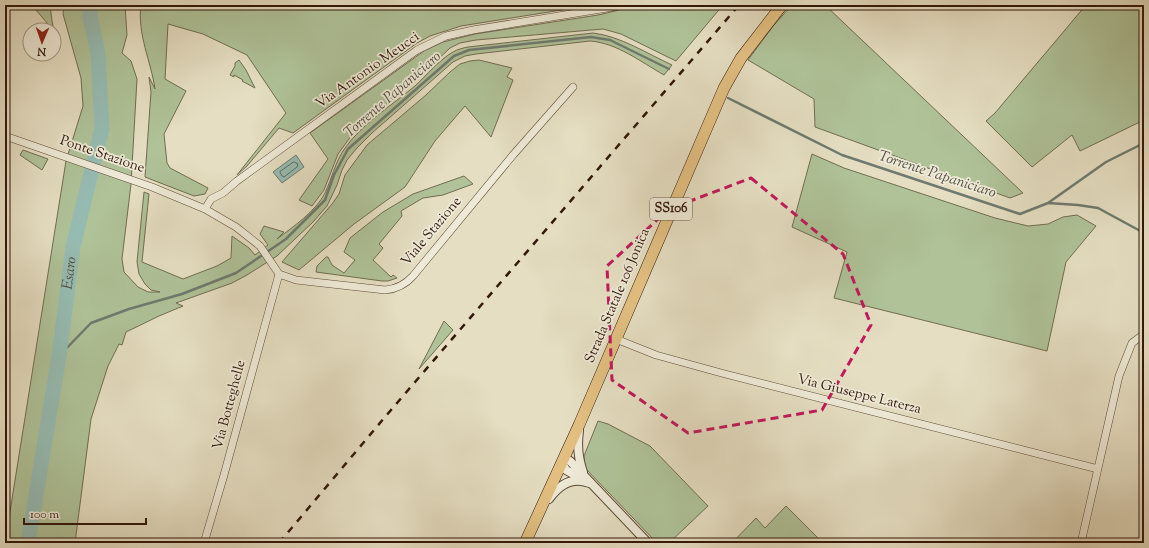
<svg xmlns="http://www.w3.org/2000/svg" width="1149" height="548" font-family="'Sorts Mill Goudy',serif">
<rect width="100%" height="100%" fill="#e5dec2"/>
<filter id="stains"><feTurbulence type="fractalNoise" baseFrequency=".005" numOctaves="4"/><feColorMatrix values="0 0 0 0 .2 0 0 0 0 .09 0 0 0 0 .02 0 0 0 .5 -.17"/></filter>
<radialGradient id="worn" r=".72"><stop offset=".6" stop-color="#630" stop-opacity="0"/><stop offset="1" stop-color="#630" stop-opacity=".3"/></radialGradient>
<path fill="#afc298" stroke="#716c52" d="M 42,5 L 50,5 L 52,21 L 54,31 L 36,10 Z
M 64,5 L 125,5 L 127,35 L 122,53 L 131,61 L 137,79 L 131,184 L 122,259 L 124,272 L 138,287 L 148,292 L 160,292 L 151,290 L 145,284 L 139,274 L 137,262 L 144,192 L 149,194 L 142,262 L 183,279 L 217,266 L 231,258 L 232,236 L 249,248 L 255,255 L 268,245 L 260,234 L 264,226 L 284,232 L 277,239 C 293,227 316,211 325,193 C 332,178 335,162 345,148 C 362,124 392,105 415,86 C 427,75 439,60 453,52 C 458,49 463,48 468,47 L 593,33 C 620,36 648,54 672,65 L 664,75 C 641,62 617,43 590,41 L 476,54 L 465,56 L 453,62 L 372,133 L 357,148 L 347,160 L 342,170 L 337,185 L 327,206 L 313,222 L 277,256 L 247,275 L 232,283 L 176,303 L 183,306 L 159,316 L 126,332 L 122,345 L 119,344 L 108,366 L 91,419 L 75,543 L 5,543 L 66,161 L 83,106 L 81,78 L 63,14 Z
M 141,5 L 593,5 L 461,26 L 430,36 L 417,43 L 293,133 L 279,128 L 247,166 L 237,175 L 286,113 L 247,55 L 203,34 L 168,24 L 165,79 L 186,91 L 164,134 L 167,163 L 170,168 L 208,188 L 205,194 L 194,196 L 145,177 L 151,92 L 149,77 L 155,89 C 151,61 137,34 141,5 Z
M 633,5 L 723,5 L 676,61 L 621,34 L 603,29 L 476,40 L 460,43 L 450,48 L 416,80 L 357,128 L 338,154 L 324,190 L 312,206 L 299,200 L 328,159 L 310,133 L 424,51 L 443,42 L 475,34 L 598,15 L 615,11 Z
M 792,5 L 825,5 L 1023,193 L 1010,198 L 815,127 L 814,99 L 748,60 L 773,26 Z
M 1086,5 L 1144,5 L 1144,120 L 1080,151 L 1072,135 L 1032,167 L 986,121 L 995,113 Z
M 239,60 L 246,70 L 255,88 L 242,81 L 243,80 L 234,75 L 234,77 L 230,75 L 235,66 L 235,63 Z
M 479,60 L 512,68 L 507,77 L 513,80 L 491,137 L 465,106 L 435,141 L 405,187 L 354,224 L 299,270 L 282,262 L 332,204 L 339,194 L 345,175 L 367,145 L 426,95 L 450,72 L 460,64 L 470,61 Z
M 23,150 L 48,159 L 42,170 L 20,155 Z
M 812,154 L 844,168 L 995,218 L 1028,226 L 1048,224 L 1063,217 L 1077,215 L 1096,226 L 1066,262 L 1047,351 L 834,298 L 847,252 L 792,227 Z
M 464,176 L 473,184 L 443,195 L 423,198 L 401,211 L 402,216 L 379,244 L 383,248 L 373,260 L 391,277 L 393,275 L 397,278 L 388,281 L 382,281 L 316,272 L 317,266 L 326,257 L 328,257 L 332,265 L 344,273 L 355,260 L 344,252 L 350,238 L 383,212 L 413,194 Z
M 444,321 L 453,330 L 419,369 Z
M 598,421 L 608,424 L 650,446 L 708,506 L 669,543 L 657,543 L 585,468 L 584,456 Z
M 786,506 L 823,543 L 732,543 L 756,518 L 765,528 Z"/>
<path fill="#96bcb2" stroke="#6e7a6f" d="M 296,155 L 304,167 L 282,183 L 273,172 Z"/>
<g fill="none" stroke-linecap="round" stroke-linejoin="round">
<path stroke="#646a5e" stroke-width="1" d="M 294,162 L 298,164 L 297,167 L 284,177 L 282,176 L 280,172 Z"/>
<path stroke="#6e7a6f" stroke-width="2.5" d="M 728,98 L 842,155 L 1020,214 L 1048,203 L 1078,205 L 1098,208 L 1144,233
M 1048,203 L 1106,162 L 1144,143
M 59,356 L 91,323 L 129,309 L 182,294 L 236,273 L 286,239 L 325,200 L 334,175 L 348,149 L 454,56 L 469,50 L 591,37 L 610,40 L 669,69"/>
<path stroke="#96bcb2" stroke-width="15" id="s1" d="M 28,543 L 59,356 L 73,247 L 102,128 L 98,53 L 90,17 L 90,5"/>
<g stroke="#604939" stroke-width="8">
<path id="minor" d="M 5,136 L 152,187 L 205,209 L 236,227 L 260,246 L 279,274 L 296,280 L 385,290 C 397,289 405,285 413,276 L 513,155 L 573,87
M 205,209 L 211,199 L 223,193 L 237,181 L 417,50 L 446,36 L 473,30 L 607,8 L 620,5
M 616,339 L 656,355 L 725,374 L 1098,469
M 204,543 L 224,475 L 279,274
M 1081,543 L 1119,376 L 1132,343 L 1144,334"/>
</g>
<g stroke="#604939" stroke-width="10">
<path id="tertiary" d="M 579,431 C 577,445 578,458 583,472
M 564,458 L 570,461 L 648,543
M 562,463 L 566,470 L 582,479
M 549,499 C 559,485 572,476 589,483"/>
</g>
<g stroke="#33170b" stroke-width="12">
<path id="primary" d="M 525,543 L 579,425 L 724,88 L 741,58 L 782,5"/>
</g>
<use href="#minor" stroke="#eeead7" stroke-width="7"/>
<use href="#tertiary" stroke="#eeead7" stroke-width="8"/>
<use href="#primary" stroke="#e2bf81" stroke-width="11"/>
<path stroke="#33170b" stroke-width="2.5" stroke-dasharray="7 7" stroke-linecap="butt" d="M 279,543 L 385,417 L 739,5"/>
</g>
<path fill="none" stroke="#c2185b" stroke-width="3" stroke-dasharray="8 5" stroke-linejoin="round" d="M 751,178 L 843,254 L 871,325 L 822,410 L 688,433 L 612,380 L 607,266 L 669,209 Z"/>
<g text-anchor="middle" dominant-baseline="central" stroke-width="3.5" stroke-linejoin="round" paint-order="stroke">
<rect fill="#eeead7" stroke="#6b5648" stroke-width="1" x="650" y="198" width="42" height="22" rx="3"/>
<g font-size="13" font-weight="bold" fill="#33170b">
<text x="671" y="209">SS106</text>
</g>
<g font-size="14" fill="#33170b" stroke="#eeead7">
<text transform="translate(368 71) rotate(-35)">Via Antonio Meucci</text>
<text transform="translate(102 155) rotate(19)">Ponte Stazione</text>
<text transform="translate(432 232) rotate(-50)">Viale Stazione</text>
<text transform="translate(618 296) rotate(-67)">Strada Statale 106 Jonica</text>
<text transform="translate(859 395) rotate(14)">Via Giuseppe Laterza</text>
<text transform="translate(230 405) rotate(-75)">Via Botteghelle</text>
</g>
<g font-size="15" font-style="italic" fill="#565145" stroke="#eeead7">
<text transform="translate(393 95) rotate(-41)">Torrente Papaniciaro</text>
<text transform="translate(937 175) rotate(18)">Torrente Papaniciaro</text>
<text stroke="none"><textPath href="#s1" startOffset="273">Esaro</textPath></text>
</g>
</g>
<rect width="1149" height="548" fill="none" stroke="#e5dec2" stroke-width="20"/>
<rect x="6" y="6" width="1137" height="536" fill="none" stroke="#33170b" stroke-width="2"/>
<rect x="10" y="10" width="1129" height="528" fill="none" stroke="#33170b"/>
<g transform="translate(42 42) rotate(182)"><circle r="19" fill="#eeead7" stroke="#a39685"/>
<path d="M0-3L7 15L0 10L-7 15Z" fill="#8f2418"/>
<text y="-6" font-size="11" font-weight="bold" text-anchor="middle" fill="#33170b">N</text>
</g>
<path d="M24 518v6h122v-6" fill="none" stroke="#33170b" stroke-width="2"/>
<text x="30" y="518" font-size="12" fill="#33170b" stroke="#eeead7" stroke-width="3" paint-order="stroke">100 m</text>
<rect width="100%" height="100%" filter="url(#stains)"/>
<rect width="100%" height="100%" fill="url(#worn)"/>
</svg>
